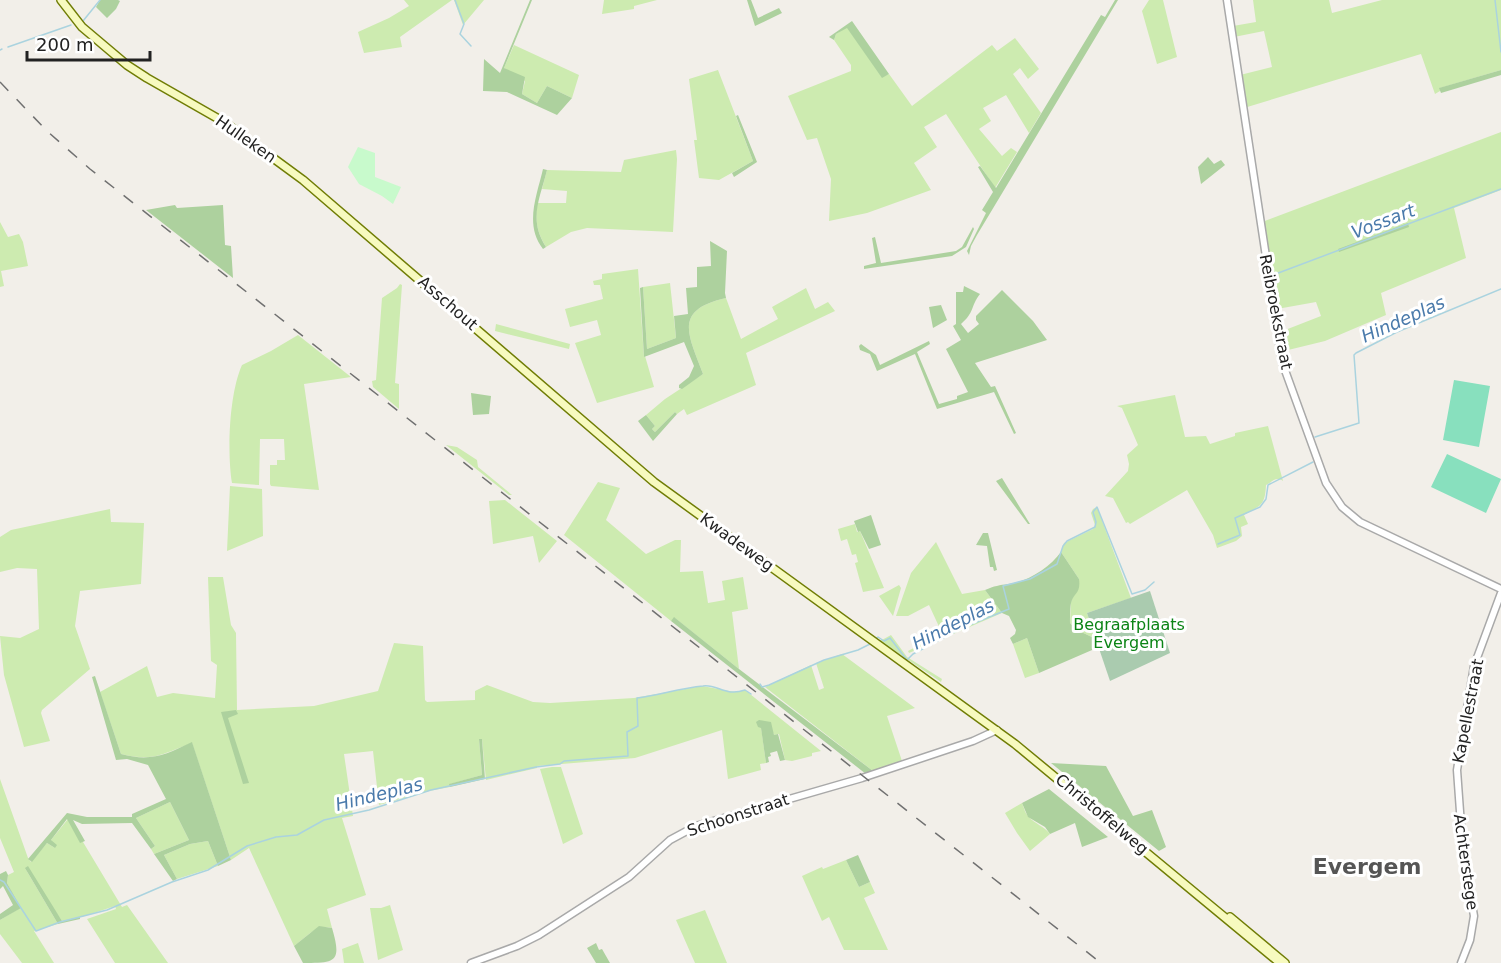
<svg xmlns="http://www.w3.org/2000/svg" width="1501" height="963" font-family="'DejaVu Sans',sans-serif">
<rect width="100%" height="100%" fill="#f2efe9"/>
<path fill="#cdebb0" d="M 404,0 L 452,0 L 400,37 L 402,47 L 364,53 L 358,32 L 389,18 L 409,6 Z
M 454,0 L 484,0 L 463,25 Z
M 604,0 L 657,0 L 634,6 L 634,9 L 602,14 Z
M 1149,0 L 1163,0 L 1177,57 L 1157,64 L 1142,11 Z
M 1253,0 L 1329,0 L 1332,13 L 1382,0 L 1501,0 L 1501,70 L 1440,88 L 1440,91 L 1435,94 L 1421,54 L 1244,108 L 1240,75 L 1272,67 L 1264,31 L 1234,37 L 1233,26 L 1256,22 Z
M 847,27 L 882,77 L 889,74 L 912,106 L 992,45 L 997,51 L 1015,38 L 1039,69 L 1028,79 L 1020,68 L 1013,74 L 1041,113 L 1029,133 L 1006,95 L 983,108 L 991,121 L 979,129 L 1002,156 L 1011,148 L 1017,152 L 995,188 L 946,114 L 924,127 L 937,147 L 914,163 L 931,190 L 867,213 L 829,221 L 831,179 L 817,138 L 807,140 L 788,96 L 851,71 L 851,65 L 834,40 L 836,34 Z
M 514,45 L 579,75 L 572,98 L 547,86 L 537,103 L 522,94 L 525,81 L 504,68 Z
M 718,70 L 753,161 L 719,180 L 699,178 L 694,140 L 697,140 L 689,79 Z
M 1501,132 L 1501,190 L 1454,208 L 1466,258 L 1381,293 L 1386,315 L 1325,341 L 1284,351 L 1280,332 L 1321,316 L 1316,302 L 1277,309 L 1262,222 Z
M 676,150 L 677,159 L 673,232 L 587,228 L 571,232 L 546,247 C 537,232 535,221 537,203 L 566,203 L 567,191 L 542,189 L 547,170 L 621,172 L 624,160 Z
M 0,222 L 8,237 L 19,234 L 23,242 L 28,266 L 1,271 L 4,286 L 0,287 Z
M 638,269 L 644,357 L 645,356 L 654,387 L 597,403 L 575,343 L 601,335 L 597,320 L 570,327 L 565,309 L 603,299 L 600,285 L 594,285 L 593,281 L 602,279 L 602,274 Z
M 670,283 L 676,338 L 647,349 L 643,287 Z
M 400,284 L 402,285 L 395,383 L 399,384 L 399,409 L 373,387 L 372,381 L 376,380 L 382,298 L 397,288 Z
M 806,288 L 815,309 L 828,302 L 835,311 L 746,353 L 756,385 L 687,415 L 684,409 L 677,414 L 675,412 L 655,432 L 652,429 L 655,426 L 646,415 L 665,399 L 703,374 C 688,334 673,310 726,298 L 741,339 L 778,319 L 772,307 Z
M 496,324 L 570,344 L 569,349 L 495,331 Z
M 298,335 L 351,377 L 304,384 L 319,490 L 271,486 L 270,484 L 270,465 L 277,465 L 277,460 L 285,460 L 284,439 L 260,439 L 259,485 L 232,483 C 227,452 229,394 242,365 L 271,351 Z
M 1175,395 L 1185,437 L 1206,436 L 1210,444 L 1235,436 L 1235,433 L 1268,426 L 1283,481 C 1276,476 1272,482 1266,485 C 1265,506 1261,505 1244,515 L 1248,524 L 1241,527 L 1242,536 L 1236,541 L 1217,548 L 1213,535 L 1187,490 L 1130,524 L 1128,522 L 1126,523 L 1113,498 L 1105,496 L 1128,471 L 1129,464 L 1127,455 L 1138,445 L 1122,408 L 1117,406 Z
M 446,445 L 457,447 L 477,460 L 478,467 L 512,495 L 509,495 Z
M 598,482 L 620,488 L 606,520 L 646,554 L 675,540 L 681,540 L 680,572 L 703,571 L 708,603 L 725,600 L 722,581 L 743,577 L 748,609 L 732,612 L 739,669 L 675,618 L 671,621 L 564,535 Z
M 230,486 L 262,489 L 263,536 L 227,551 Z
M 505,500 L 557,541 L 539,563 L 533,536 L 493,544 L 489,501 Z
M 1097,507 L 1131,598 L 1087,613 L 1096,639 L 1077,630 L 1070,623 L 1071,602 L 1079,579 L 1061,552 L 1064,543 L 1093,529 L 1095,525 L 1091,513 L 1093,509 Z
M 110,509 L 111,522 L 144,523 L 141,584 L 80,591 L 75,626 L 90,669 L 42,710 L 41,713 L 50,741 L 24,747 L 4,675 L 0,636 L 20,638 L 39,629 L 37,569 L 17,568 L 0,572 L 0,537 L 11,530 Z
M 855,524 L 857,532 L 860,531 L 884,588 L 863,592 L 855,563 L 858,562 L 856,554 L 852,555 L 847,539 L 841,541 L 838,529 Z
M 936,542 L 962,594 L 985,590 L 1002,613 L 909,653 L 908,651 L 942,633 L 929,605 L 908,616 L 896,616 L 911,573 Z
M 208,577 L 223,577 L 231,625 L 236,633 L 237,710 L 314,706 L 378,691 L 394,643 L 423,646 L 425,700 L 427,702 L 475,700 L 475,691 L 487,685 L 533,702 L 550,703 L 634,698 L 702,686 L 735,692 L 745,690 L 821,751 L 812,753 L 812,756 L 792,761 L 785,760 L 779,734 L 774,735 L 769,723 L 765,722 L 761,727 L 766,763 L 760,764 L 761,770 L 732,778 L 728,779 L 722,730 L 635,758 L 537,766 L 537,768 L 486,780 L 482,739 L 479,739 L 482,775 L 450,784 L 450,787 L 429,791 L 379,805 L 373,751 L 344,754 L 353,816 L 342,818 L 366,895 L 327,909 L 332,928 C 315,924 306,938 294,946 L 249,848 L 231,860 L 192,743 C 162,754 154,762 121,754 L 100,692 L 147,666 L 157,697 L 173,693 L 215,698 L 217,665 L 211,661 Z
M 899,585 L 901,588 L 893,616 L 879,596 Z
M 891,635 L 907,657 L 942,679 L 941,682 L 880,641 Z
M 1027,638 L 1039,673 L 1025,678 L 1013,644 Z
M 842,654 L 915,708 L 887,716 L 902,761 L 873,771 L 765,687 L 811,665 L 819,690 L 824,688 L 816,663 Z
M 552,767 L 561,767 L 583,834 L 563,844 L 540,769 Z
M 0,779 L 28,858 L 31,862 L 47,843 L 55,848 L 51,840 L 68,819 L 80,842 L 83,842 L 122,907 L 127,905 L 168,963 L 115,963 L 87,919 L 116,909 L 115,906 L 85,916 L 62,921 L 25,868 L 58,924 L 34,931 L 54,963 L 22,963 L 0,934 L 0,920 L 20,908 L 7,883 L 8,875 L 14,872 L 0,838 Z
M 170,802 L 189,840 L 154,854 L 151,849 L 155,846 L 136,818 Z
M 1022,803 C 1024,808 1025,813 1029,817 C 1035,824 1044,826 1050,834 L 1030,851 L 1017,833 L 1005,813 Z
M 208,841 L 218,866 L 177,879 L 164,855 L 190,844 Z
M 846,860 L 859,887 L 870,882 L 875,893 L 864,898 L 888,950 L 844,950 L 829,917 L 822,921 L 802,876 L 822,867 L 823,869 Z
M 390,905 L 403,950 L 378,960 L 370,908 L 381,908 Z
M 705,910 L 727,963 L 695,963 L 676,920 Z
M 358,943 L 364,963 L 344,963 L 342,949 Z"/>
<path fill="#add19e" d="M 100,0 L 118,0 L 120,1 L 116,9 L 107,18 L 96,7 Z
M 530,0 L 532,0 L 504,68 L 525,77 L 522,94 L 537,103 L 547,86 L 572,98 L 557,115 L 507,92 L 483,91 L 484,59 L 500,73 Z
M 747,0 L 751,0 L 758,18 L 779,8 L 782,13 L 755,26 Z
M 1115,0 L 1118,0 L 977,235 L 971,246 L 969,255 L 967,251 L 986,213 L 982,210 L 993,192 L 978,167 L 980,166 L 996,188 L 1101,15 L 1105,17 Z
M 852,21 L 889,74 L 882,78 L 847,28 L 836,34 L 834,40 L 829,37 Z
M 1501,70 L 1501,75 L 1441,93 L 1439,88 Z
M 738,115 L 757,162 L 734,177 L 732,173 L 753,161 L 736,116 Z
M 1208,157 L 1214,164 L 1221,160 L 1225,165 L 1201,184 L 1198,167 Z
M 543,169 L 547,170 C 540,199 528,219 546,247 L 543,249 C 524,225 537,195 543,169 Z
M 175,205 L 177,208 L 223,205 L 225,245 L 231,246 L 233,278 L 146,210 Z
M 1408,223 L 1409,227 L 1339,252 L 1338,249 Z
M 973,227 L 974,229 L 966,247 L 952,256 L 864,269 L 864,266 L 876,263 L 872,238 L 875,237 L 881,263 L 956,251 L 962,247 Z
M 710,241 L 727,251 L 725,293 L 726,298 C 673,310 688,334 703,374 L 682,389 L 679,388 L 679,385 L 689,377 L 694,366 L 684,342 L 644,357 L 640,288 L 643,287 L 647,349 L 676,338 L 674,316 L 688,314 L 686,288 L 697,287 L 697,267 L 711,266 Z
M 964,286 L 980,294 C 970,307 975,312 961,324 L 968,333 L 979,324 L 976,320 L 976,316 L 1002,290 L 1033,321 L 1047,340 L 975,363 L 991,387 L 995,386 L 1016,433 L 1014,434 L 994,392 L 937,409 L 915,354 L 877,371 L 870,354 L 860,350 L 859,346 L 861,344 L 876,355 L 880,365 L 929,341 L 930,344 L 917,352 L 939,404 L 957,399 L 957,396 L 968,392 L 946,349 L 961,340 L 953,326 L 956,324 L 956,292 L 963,292 Z
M 941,305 L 947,320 L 933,328 L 929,307 Z
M 471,393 L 491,396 L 489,414 L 473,415 Z
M 675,412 L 677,414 L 653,441 L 638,421 L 646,415 L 655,426 L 652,429 L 655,432 Z
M 1002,478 L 1030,524 L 1028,524 L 996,481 Z
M 871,515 L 881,545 L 869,549 L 860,531 L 858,532 L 854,521 Z
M 983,533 L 988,533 L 997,570 L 994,571 L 993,567 L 990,567 L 987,546 L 976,545 Z
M 1061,552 L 1079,579 C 1081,594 1074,592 1071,603 C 1070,608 1070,618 1070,623 L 1077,630 L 1096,639 L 1099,647 L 1039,673 L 1027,638 L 1013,644 L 1010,638 L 1015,634 L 1016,630 L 1009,616 L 1002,613 L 985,590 C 994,586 1000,585 1008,584 C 1028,582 1050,567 1061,552 Z
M 674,617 L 739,669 L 873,771 L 866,774 L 671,621 Z
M 95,676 L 121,754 C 151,762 165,755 192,742 L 231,860 L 218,866 L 208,841 L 190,844 L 164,855 L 177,879 L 173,881 L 154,854 L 189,840 L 170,802 L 136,818 L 155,846 L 151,849 L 132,823 L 82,824 L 73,820 L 85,841 L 80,843 L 67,819 L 51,840 L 57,845 L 55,848 L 47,843 L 32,862 L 28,859 L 67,813 L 87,817 L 132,817 L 132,814 L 166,799 L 148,765 L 127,759 L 116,760 L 92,677 Z
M 236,710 L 238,714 L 228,718 L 249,783 L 243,784 L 221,712 Z
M 759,720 L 771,722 L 774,735 L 778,734 L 785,760 L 780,761 L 777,751 L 770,753 L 771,756 L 768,757 L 769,762 L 766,763 L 761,728 L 758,727 L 756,722 Z
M 479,739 L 482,739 L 485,779 L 450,787 L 449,784 L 482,775 Z
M 1051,763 L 1106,766 L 1133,816 L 1152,810 L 1166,847 L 1159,851 Z
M 1049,789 L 1108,837 L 1082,847 L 1075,823 L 1050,834 L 1045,827 L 1028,817 L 1022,803 Z
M 858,855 L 870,882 L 859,887 L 846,860 Z
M 28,866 L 62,921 L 80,917 L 80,919 L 58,924 L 25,868 Z
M 6,871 L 8,875 L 7,883 L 21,908 L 0,920 L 0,914 L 13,905 L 3,886 L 0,889 L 0,874 Z
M 319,926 L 332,928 C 342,962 336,963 303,963 L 294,946 Z
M 596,943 L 599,950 L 602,949 L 610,963 L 596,963 L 587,948 Z"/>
<path fill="#aacbaf" d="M 1150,591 L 1170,653 L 1110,681 L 1087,613 Z"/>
<path fill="#c8facc" d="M 358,147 L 375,153 L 375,177 L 401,187 L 393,204 L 382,196 L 359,184 L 348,167 Z"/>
<path fill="#88e0be" d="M 1454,380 L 1490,386 L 1479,447 L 1443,440 Z
M 1447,454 L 1501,479 L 1486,513 L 1431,487 Z"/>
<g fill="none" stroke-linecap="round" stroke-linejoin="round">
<path stroke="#aad3df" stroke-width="1.5" d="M 455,0 L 464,24 L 460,34 L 471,46
M 1495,0 L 1501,52
M 83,21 L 100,0
M 8,47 L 71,25
M 0,50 L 2,49
M 1273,275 L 1501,189
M 1315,437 L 1359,423 L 1354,355 L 1356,353 L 1397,332 L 1501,289
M 1218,544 L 1240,535 L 1235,518 L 1260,507 L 1266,499 L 1268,485 L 1313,462
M 875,639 L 878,637 L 884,641 L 890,638 L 907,660 L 913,654 L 962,628 L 1009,609 L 1003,586 L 1030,579 L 1057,564 L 1063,546 L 1067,541 L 1095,527 L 1096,522 L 1093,512 L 1097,507 L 1132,594 L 1145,590 L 1154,582
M 760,684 L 762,687 L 769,685 L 824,660 L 858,650 L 872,643
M 0,880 L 4,882 L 36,931 L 60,922 L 107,910 L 172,882 L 208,870 L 247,846 L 276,837 L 297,835 L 324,820 L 369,810 L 431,790 L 536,767 L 560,764 L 564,761 L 628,756 L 627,732 L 638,726 L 637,698 C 659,695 681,688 703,686 C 718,684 725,697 745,690 L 751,694"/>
<g stroke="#a9a9a9" stroke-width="9">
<path id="tertiary" d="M 1227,0 L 1282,362 L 1326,483 L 1342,507 L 1360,522 L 1501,589
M 471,963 L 517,946 L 539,935 L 629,877 L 670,840 L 696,826 L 862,778 L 973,741 L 997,730
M 1461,963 L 1470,940 L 1474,916 L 1463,853 L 1457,770 L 1474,666 L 1501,593"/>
</g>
<g stroke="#707d05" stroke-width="10">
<path id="secondary" d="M 61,0 L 82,27 L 127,65 L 147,78 L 224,122 L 303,180 L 654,482 L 1015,744 L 1280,963
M 1230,917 L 1285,963"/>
</g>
<use href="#tertiary" stroke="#fff" stroke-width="6"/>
<use href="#secondary" stroke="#f7fabf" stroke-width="7"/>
<path stroke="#707070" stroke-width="1.5" stroke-dasharray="12 12" stroke-linecap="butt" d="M 0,82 L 47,131 L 90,169 L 1101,963"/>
</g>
<g text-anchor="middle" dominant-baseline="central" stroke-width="6" stroke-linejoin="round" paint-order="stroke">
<g font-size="16" fill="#222" stroke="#fff">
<text transform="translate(246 139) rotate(35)">Hulleken</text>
<text transform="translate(448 303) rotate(41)">Asschout</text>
<text transform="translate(1276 312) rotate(79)">Reibroekstraat</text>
<text transform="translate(737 542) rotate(36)">Kwadeweg</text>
<text transform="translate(1468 711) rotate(-79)">Kapellestraat</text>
<text transform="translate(1102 814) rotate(40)">Christoffelweg</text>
<text transform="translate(738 815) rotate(-18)">Schoonstraat</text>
<text transform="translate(1466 862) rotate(82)">Achterstege</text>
</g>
<g font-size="16" fill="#0c8416" stroke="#fff">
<text x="1129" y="624">Begraafplaats<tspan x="1129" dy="18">Evergem</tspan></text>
</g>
<g font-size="18" font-style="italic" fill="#4a7aab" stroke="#fff">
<text transform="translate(1383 221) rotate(-21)">Vossart</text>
<text transform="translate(1403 319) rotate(-24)">Hindeplas</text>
<text transform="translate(953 624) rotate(-27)">Hindeplas</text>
<text transform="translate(379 794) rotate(-14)">Hindeplas</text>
</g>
<g font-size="22" font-weight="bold" fill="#555" stroke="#fff">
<text x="1367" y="866">Evergem</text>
</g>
</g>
<path d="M27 51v9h123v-9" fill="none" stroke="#222222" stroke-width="3"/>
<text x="36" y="51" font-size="18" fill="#222222" stroke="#ffffff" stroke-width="4.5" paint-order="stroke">200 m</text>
</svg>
